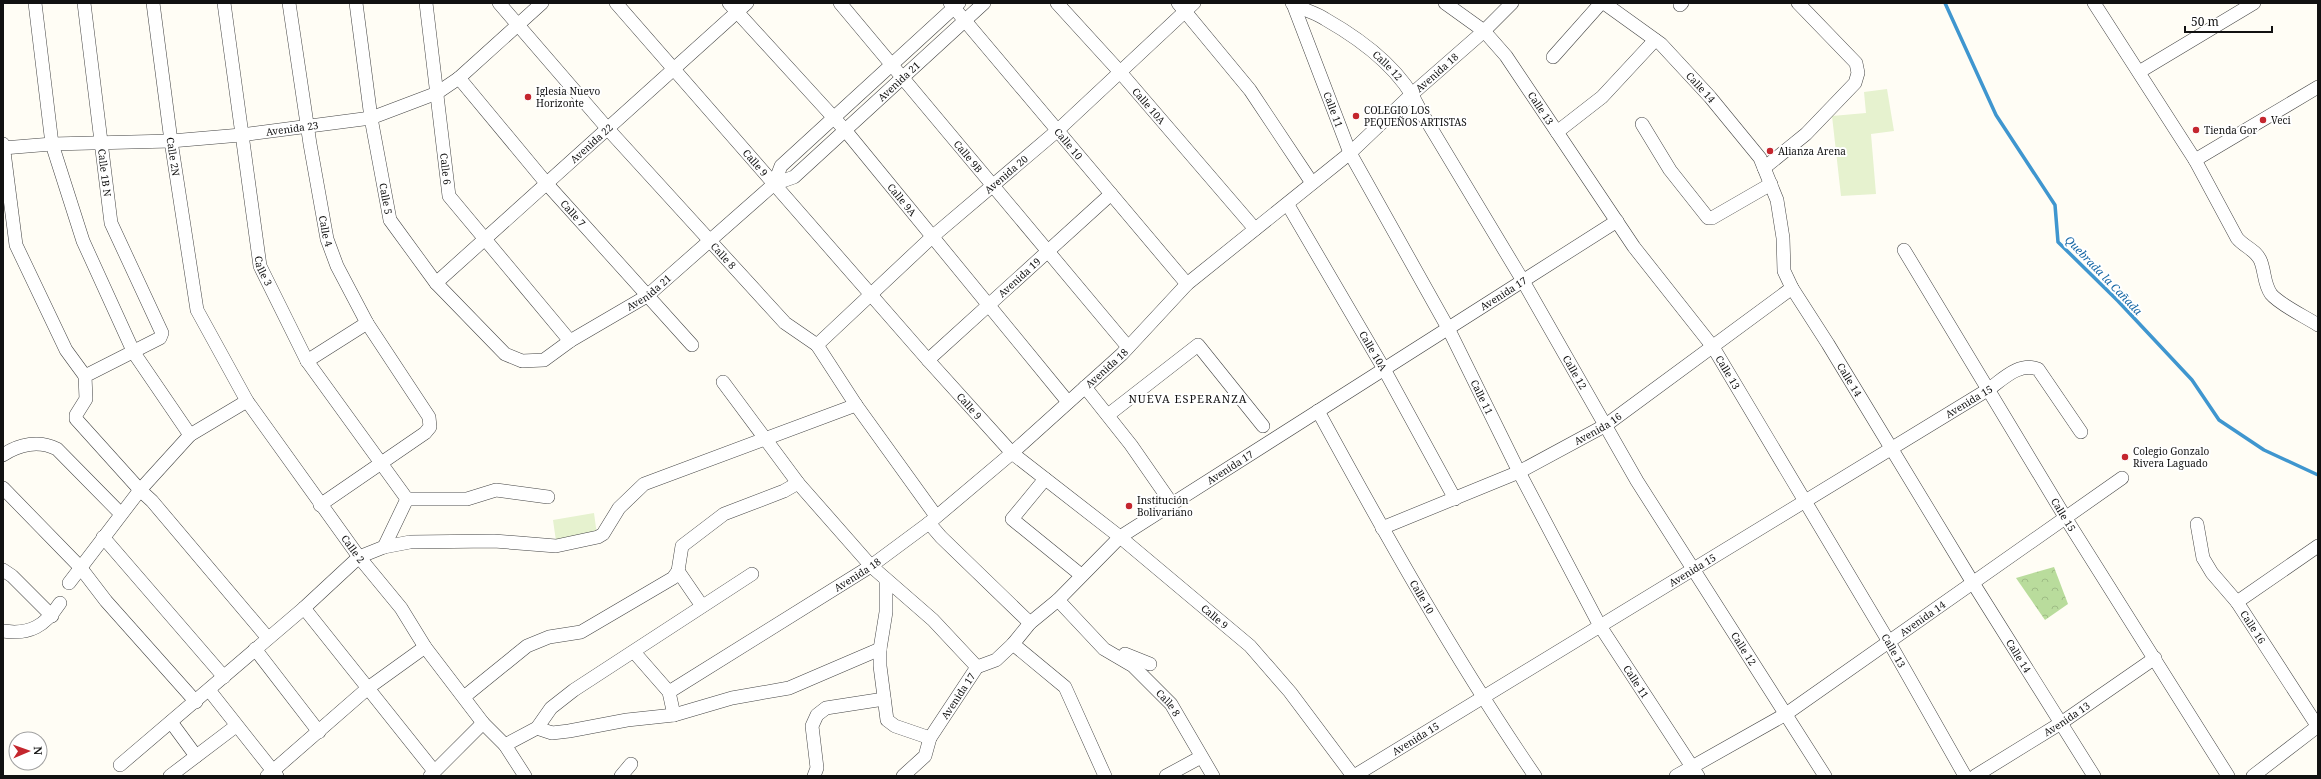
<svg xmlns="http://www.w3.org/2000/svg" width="2321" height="779" font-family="'Noto Serif',serif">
<defs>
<pattern id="forest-crowns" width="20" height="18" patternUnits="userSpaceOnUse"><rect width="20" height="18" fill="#b9dc9c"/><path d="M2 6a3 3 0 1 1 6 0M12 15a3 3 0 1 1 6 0" fill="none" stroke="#9ebc85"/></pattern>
</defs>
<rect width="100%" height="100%" fill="#fffdf5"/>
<path fill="url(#forest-crowns)" d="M 2054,567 L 2068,604 L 2045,620 L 2016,578 Z"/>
<path fill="#e6f2cf" d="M 1887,89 L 1894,131 L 1871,134 L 1876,194 L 1841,196 L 1832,116 L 1866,113 L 1864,92 Z
M 594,513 L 597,535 L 556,541 L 553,520 Z"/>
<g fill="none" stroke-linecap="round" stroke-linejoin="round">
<path stroke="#3f96cf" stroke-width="3.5" d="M 1945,3 L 1996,115 L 2055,205 L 2058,242 L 2118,301 L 2192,380 L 2219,420 L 2264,450 L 2318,475"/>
<g stroke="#444" stroke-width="14">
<g id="minor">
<path d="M 35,3 L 52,144 L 83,241 L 134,353 L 190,435"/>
<path id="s1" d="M 84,3 L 111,223 L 162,333 L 160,338 L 85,376 L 86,399 L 76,415 L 76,419 L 140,490 L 152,501 L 267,637"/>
<path id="s2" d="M 153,3 L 171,141 L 197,310 L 247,401 L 359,557 L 401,608 L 425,647 L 483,723 L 505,745 L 525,776"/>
<path id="s3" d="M 224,3 L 260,266 L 307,361 L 407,499"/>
<path id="s4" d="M 289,3 L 310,144 L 327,239 L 337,266 L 367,323 L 429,417 L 430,427 L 425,433 L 320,505"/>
<path id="s5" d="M 356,3 L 371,118 L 390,220 L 436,283 L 505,354 L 522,361 L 544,360 L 570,341 L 647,296 L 774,184 L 794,177 L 984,3"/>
<path id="s6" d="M 426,3 L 449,196 L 570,341"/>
<path id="s7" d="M 499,3 L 607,128 L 785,323 L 817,345 L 856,405 L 936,516"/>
<path id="s8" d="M 616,3 L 928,360 L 1012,453 L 1120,537 L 1250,646 L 1290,692 L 1353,776"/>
<path id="s9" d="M 729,3 L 845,130 L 1068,402"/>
<path id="s10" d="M 840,3 L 1128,347"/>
<path id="s11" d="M 950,3 L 1187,284"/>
<path id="s12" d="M 1057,3 L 1120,72 L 1255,229"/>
<path d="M 1178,3 L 1250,90 L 1312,183"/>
<path id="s13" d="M 1292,3 C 1302,10 1315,12 1325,19 C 1362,40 1401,69 1419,108 L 1523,281 L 1637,481 L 1825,776"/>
<path id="s14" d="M 1445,3 L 1484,31 L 1506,56 L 1634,247 L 1713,347 L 1889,642 L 1965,776"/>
<path id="s15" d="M 1604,3 L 1661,44 L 1710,97 L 1760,158 L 1777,200 L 1783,238 L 1784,271 L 1792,288 L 1828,344 L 1973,583 L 2094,776"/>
<path d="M 2094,3 L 2195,160 L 2237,238 C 2244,247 2257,250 2261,262 C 2265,273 2264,284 2271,294 C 2280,305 2306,317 2318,325"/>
<path id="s16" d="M 1293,4 L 1350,153 L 1448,328 L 1519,472 L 1600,626 L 1698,776"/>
<path d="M 1680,5 L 1682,3"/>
<path d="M 1553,57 L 1601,3"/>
<path d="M 2139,72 L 2254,3"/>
<path id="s17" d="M 459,78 L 547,184 L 692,345"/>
<path d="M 1642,124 L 1670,170 L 1708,218 L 1712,218 L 1771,184"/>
<path d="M 1557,132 L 1602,97 L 1655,40"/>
<path d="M 3,144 L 16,245 L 66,350 L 85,376"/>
<path id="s18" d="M 3,148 L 52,144 L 171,141 L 241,135 L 371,118 L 437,93 L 459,78 L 542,3"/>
<path d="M 2195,160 L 2318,87"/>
<path d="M 1764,168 L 1806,134 L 1855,83 L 1858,73 L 1856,63 L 1798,3"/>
<path d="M 774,184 L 781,166 L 959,3"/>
<path id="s19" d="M 1288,205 L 1384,369 L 1455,499"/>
<path id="s20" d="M 1904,250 L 2065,517 L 2228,776"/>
<path id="s21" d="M 436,283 L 747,3"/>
<path id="s22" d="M 817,345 L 932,237 L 1058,130 L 1194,3"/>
<path id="s23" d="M 928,360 L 1111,194"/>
<path d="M 307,361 L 367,323"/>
<path d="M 723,382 L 798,483 L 871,566 L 933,620 L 977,667"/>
<path d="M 1085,387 L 1131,445 L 1172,504"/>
<path id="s24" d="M 1318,411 C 1386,536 1455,659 1535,776"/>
<path d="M 1108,415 L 1198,345 L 1263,426"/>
<path d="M 3,455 C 19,444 39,440 57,449 L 121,514"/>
<path d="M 1045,479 L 1012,519 L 1081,575"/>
<path d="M 3,488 L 80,567 L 106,601 L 196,702"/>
<path d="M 407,499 L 467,499 L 496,490 L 548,497"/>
<path d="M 929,523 L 941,537 L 1030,623"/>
<path id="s25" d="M 2197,524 L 2203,558 L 2212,573 L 2237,602 L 2318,727"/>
<path id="s26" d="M 1382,528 L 1519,472 L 1606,425 L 1792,288"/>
<path d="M 103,537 L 224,677"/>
<path d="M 384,547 L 407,499"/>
<path d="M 3,570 L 12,576 L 52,616"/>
<path d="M 678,571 L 702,606"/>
<path d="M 886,580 L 886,612 L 880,649 L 880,666 L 887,720 L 895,726 L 930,738"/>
<path d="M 69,583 L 140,490 L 190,435 L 247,401"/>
<path id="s27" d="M 1058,600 L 1104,649 L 1133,666 L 1171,704 L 1213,776"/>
<path d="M 2237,602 L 2318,546"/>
<path d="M 304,608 L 434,771"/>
<path d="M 3,631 C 30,635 45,626 60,603"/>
<path d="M 1013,644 L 1065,687 L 1105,776"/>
<path d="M 255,649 L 319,732"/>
<path d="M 634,652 L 669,692 L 674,715"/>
<path d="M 1125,654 L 1150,664"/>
<path d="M 209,690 L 277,776"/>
<path id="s28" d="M 669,692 L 871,566 L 929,523 L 1012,453 L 1122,354 L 1187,284 L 1350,153 L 1412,94 L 1484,31 L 1512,3"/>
<path d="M 464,697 L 527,646 L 549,637 L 581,632 L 673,578 L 678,571 L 682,546 L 724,514 L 784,491 L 798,483"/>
<path d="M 171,722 L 196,756"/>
<path d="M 537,728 L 552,733 L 569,731 L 627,720 L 674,715 L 732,698 L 789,688 L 880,649"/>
<path d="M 505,745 L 537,728 L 551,708 L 574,690 L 752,574"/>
<path d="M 120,765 L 304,608 L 359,557 L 384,547 L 410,542 L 494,541 L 556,546 L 598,537 L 603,534 L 619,508 L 644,484 L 856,405"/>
<path d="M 170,776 L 236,726"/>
<path d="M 267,776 L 368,688 L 425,647"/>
<path d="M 430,776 L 483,723"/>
<path d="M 621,776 L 631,764"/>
<path d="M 814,776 L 817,768 L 812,726 L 817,715 L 826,708 L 884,699"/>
<path id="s29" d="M 903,776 L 925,756 L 930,738 L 977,667 L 996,660 L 1013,644 L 1030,623 L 1058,600 L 1120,537 L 1617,221"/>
<path d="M 1166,776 L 1201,757"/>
<path id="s30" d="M 1354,776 L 1989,389 C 2003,379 2019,362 2038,369 L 2081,432"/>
<path id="s31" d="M 1676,776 L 1786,714 L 2122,478"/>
<path id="s32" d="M 1975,776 L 2061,723 L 2155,658"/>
<path d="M 2253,776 L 2318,726"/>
</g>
</g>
<use href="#minor" stroke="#fff" stroke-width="13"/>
</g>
<g fill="#c4262e" stroke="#fff" stroke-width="1.5">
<circle cx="528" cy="97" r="4"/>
<circle cx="1356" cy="116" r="4"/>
<circle cx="2263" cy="120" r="4"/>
<circle cx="2196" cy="130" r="4"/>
<circle cx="1770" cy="151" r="4"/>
<circle cx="2125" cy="457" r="4"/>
<circle cx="1129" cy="506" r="4"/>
</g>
<g text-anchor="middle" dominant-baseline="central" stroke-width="4" stroke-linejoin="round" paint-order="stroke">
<g font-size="10" fill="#111" stroke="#fff">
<text stroke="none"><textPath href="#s13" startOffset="115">Calle 12</textPath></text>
<text stroke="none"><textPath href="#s28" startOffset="990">Avenida 18</textPath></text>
<text stroke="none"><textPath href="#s5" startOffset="891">Avenida 21</textPath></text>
<text stroke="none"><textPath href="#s15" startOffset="129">Calle 14</textPath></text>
<text stroke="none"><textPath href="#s12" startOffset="138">Calle 10A</textPath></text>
<text stroke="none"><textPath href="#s14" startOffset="144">Calle 13</textPath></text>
<text stroke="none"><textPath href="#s16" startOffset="113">Calle 11</textPath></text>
<text stroke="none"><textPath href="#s18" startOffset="290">Avenida 23</textPath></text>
<text stroke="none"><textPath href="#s21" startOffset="209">Avenida 22</textPath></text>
<text stroke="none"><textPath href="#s11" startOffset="184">Calle 10</textPath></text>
<text stroke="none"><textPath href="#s10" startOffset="200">Calle 9B</textPath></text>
<text stroke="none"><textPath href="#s2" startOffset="155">Calle 2N</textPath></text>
<text stroke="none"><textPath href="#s8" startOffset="212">Calle 9</textPath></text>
<text stroke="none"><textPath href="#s6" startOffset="167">Calle 6</textPath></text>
<text stroke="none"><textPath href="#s1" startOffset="171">Calle 1B N</textPath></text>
<text stroke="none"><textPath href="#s22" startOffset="255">Avenida 20</textPath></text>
<text stroke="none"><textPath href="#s5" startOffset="198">Calle 5</textPath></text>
<text stroke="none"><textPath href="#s9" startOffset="262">Calle 9A</textPath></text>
<text stroke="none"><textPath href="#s17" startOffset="177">Calle 7</textPath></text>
<text stroke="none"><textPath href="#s4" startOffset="231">Calle 4</textPath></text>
<text stroke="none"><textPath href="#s7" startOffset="338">Calle 8</textPath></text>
<text stroke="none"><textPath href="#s3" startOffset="271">Calle 3</textPath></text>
<text stroke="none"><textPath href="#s23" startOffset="123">Avenida 19</textPath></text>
<text stroke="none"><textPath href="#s5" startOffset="562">Avenida 21</textPath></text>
<text stroke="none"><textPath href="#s29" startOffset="783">Avenida 17</textPath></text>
<text stroke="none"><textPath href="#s19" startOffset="169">Calle 10A</textPath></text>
<text stroke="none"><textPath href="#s28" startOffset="546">Avenida 18</textPath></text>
<text stroke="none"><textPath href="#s13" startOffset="475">Calle 12</textPath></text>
<text stroke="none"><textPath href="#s14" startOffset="468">Calle 13</textPath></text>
<text stroke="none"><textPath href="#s15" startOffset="465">Calle 14</textPath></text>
<text stroke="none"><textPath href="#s16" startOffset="437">Calle 11</textPath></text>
<text stroke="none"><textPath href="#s30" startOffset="720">Avenida 15</textPath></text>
<text stroke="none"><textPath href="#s8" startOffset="536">Calle 9</textPath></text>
<text stroke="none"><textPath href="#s26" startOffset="238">Avenida 16</textPath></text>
<text stroke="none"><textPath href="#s29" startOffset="459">Avenida 17</textPath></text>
<text stroke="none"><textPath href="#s20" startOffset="309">Calle 15</textPath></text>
<text stroke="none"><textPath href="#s2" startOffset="596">Calle 2</textPath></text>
<text stroke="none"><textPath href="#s30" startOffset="396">Avenida 15</textPath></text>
<text stroke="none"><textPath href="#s28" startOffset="222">Avenida 18</textPath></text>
<text stroke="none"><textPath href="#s24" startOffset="213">Calle 10</textPath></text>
<text stroke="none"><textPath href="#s8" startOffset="860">Calle 9</textPath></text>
<text stroke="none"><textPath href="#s31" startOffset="293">Avenida 14</textPath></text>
<text stroke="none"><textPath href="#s25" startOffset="120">Calle 16</textPath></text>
<text stroke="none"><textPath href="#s13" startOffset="799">Calle 12</textPath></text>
<text stroke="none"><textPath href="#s14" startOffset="792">Calle 13</textPath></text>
<text stroke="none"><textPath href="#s15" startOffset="789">Calle 14</textPath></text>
<text stroke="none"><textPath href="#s16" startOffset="761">Calle 11</textPath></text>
<text stroke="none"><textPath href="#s29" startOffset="99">Avenida 17</textPath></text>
<text stroke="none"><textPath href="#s27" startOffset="152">Calle 8</textPath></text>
<text stroke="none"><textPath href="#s32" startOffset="108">Avenida 13</textPath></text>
<text stroke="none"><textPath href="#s30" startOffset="72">Avenida 15</textPath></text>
</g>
<g font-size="10" fill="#111" stroke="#fff" text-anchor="start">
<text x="536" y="91">Iglesia Nuevo<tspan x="536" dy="12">Horizonte</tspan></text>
<text x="1364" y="110">COLEGIO LOS<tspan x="1364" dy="12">PEQUEÑOS ARTISTAS</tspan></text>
<text x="2271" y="120">Veci</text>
<text x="2204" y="130">Tienda Gor</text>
<text x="1778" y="151">Alianza Arena</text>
<text x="2133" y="451">Colegio Gonzalo<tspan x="2133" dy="12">Rivera Laguado</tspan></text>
<text x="1137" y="500">Institución<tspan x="1137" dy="12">Bolivariano</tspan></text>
</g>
<g font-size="11" font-style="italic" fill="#1768a6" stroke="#fff">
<text transform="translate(2104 275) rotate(46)">Quebrada la Cañada</text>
</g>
<g font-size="11" letter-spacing="1" fill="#111" stroke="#fff">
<text x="1188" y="398">NUEVA ESPERANZA</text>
</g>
</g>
<rect width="2321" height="779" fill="none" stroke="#111111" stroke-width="8"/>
<g transform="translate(28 751) rotate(88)"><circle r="19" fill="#ffffff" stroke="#a0a0a0"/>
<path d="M0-3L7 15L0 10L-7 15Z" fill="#c4262e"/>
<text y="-6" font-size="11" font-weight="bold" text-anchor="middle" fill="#111111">N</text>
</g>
<path d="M2185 26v6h87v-6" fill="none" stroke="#111111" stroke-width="2"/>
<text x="2191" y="26" font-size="12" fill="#111111" stroke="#ffffff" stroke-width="3" paint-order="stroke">50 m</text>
</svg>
